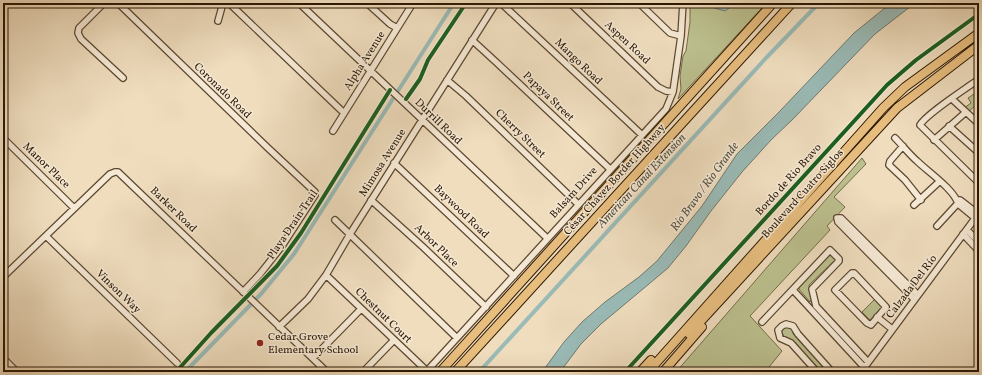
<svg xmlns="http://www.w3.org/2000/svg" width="982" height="375" font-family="Vollkorn,serif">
<rect width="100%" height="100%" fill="#efddbe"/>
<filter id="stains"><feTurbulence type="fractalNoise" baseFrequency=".005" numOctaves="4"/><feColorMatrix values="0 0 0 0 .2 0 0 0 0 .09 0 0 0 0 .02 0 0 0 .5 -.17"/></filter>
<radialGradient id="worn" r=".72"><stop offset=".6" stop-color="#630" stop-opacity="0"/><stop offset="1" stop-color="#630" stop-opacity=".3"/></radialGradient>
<path fill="#bcc08f" stroke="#746c48" d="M 690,3 L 762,3 L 762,8 L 678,99 L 681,89 L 680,76 L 683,56 L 686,51 L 690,22 Z
M 977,92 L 979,93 L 979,108 L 975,106 L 968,112 L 964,108 L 971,103 L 968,98 Z
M 862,158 L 866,164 L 834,197 L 845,207 L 827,226 L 830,230 L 750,316 L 782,351 L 765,372 L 676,372 Z
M 829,254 L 831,254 L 836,258 L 835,260 L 809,285 L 811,301 L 810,302 L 799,289 L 799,286 Z
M 875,299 L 882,307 L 870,320 L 862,312 Z
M 790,326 L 793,330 L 793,334 L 829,372 L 822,372 L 790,339 L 785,338 L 781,331 L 782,328 Z"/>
<path fill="#9abbb7" stroke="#6e796f" d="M 703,3 L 736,3 L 725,11 L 704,5 Z
M 891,3 L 915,3 L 875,34 L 793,119 L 771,140 L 742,172 L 711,211 L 686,246 L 668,268 L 601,324 L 581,344 L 560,372 L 542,372 L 564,342 L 582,322 L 605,302 L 639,277 L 657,261 L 702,206 L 737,154 L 780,111 L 854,33 Z"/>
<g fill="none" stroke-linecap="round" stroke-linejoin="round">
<path stroke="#9abbb7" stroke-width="4" d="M 185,372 L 261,294 L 294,254 L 454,3
M 479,372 L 766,58 L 819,3"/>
<g stroke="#5c4831" stroke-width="8">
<path id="minor" d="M 104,3 L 79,28 L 78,33 L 81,39 L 123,78
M 118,3 L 268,148 L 315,192 L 315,195 L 282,246 L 260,274 L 243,292
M 229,3 L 344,113
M 299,3 L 547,238
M 367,3 L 390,24 L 397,28
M 501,3 L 642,135
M 570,3 L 658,87 L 666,91 L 673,92
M 639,3 L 670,33 L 681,36
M 218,21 L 223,3
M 472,40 L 496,62 L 610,169
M 979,79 C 967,88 926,114 920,125 L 979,183
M 447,80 L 466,96 L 578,204
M 952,99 L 979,124
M 949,126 L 979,153
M 333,131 L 413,3
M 3,138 L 74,208
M 895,138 C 903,146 909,154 917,161 C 927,171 955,190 958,204 L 975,218
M 934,140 L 966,112
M 903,146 L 890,161 L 889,165 L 905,180 L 921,200
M 394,163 L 514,276
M 371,200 L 423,247 L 486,307
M 957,200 L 960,200 L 978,214
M 914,205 L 940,181
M 837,218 L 838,222 L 914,299
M 837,218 L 841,218 L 918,295
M 335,220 L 457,338
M 937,226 L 960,201
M 967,230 L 979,242
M 963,234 L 979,251
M 46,236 L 177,363
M 852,273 L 854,273 L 886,307 L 871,325 L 867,323 L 835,290 Z
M 326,275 L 427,371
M 3,277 L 110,174 L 115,172 L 118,172 L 327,372
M 793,290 L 864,367
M 877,317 L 892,329
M 762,322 L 830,250 L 839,259 L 839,261 L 812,289 L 816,306 L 868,362
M 279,327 L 308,299 L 326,275 L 350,234 L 496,3
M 3,358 L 17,372
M 313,358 L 361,309
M 363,372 L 394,340
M 426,372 L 666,109 L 673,92 L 681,36 L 683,3
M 817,372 L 791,343 L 780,338 L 778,330 L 782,326 L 786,324 L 793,326 L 798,334 L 832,372
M 861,372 L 979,213"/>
</g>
<g stroke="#2b1702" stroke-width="10">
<path id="highway" d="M 689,334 L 897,108 L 979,45
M 440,372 L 773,3
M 455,372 L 792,3
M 640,372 L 651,360
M 648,372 L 883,108 L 905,87 L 979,33
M 663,372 L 702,327"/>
</g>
<use href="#minor" stroke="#f5e9d5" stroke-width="5.5"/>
<use href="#highway" stroke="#e8be7f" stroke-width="8"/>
<g stroke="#f5e9d5" stroke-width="6">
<path id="cycleway" d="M 406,99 L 420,79 L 428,60 L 466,3
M 176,372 L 211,333 L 277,266 L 301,233 L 390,90
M 625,372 L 887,85 L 916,60 L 979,14"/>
</g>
<use href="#cycleway" stroke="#1b5e20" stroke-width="4"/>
</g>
<circle fill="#8f2418" stroke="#f5e9d5" stroke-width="1.5" cx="260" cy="343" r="4"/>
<g text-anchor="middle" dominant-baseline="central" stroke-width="3" stroke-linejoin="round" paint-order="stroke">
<g font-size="11" fill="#2b1702" stroke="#f5e9d5">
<text transform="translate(627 43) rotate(43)">Aspen Road</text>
<text transform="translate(365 61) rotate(-58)">Alpha Avenue</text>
<text transform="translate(578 62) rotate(44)">Mango Road</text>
<text transform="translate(222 91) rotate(44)">Coronado Road</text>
<text transform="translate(548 97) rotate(44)">Papaya Street</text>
<text transform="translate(438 122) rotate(44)">Durrill Road</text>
<text transform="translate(520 134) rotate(44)">Cherry Street</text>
<text transform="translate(383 163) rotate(-58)">Mimosa Avenue</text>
<text transform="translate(46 166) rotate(44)">Manor Place</text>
<text transform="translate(615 180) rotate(-48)">César Chávez Border Highway</text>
<text transform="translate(789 180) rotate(-48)">Bordo de Rio Bravo</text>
<text transform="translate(574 193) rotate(-48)">Balsam Drive</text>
<text transform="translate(803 194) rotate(-48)">Boulevard Cuatro Siglos</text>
<text transform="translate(173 210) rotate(44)">Barker Road</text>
<text transform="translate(461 212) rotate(44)">Baywood Road</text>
<text transform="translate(293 225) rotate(-56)">Playa Drain Trail</text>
<text transform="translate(436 246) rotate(44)">Arbor Place</text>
<text transform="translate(912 287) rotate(-53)">Calzada Del Río</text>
<text transform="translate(118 292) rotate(44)">Vinson Way</text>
<text transform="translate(383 316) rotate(44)">Chestnut Court</text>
</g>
<g font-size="11" fill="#2b1702" stroke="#f5e9d5" text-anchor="start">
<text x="268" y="337">Cedar Grove<tspan x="268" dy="13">Elementary School</tspan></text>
</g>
<g font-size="12" font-style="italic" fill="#525041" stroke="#f5e9d5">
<text transform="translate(642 181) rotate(-47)">American Canal Extension</text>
<text transform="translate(705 187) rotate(-54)">Río Bravo / Rio Grande</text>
</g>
</g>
<rect width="982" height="375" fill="none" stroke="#efddbe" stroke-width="16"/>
<rect x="4" y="4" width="974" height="367" fill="none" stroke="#2b1702" stroke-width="2"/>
<rect x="8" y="8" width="966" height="359" fill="none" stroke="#2b1702"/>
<rect width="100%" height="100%" filter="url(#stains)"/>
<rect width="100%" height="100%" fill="url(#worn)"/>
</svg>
